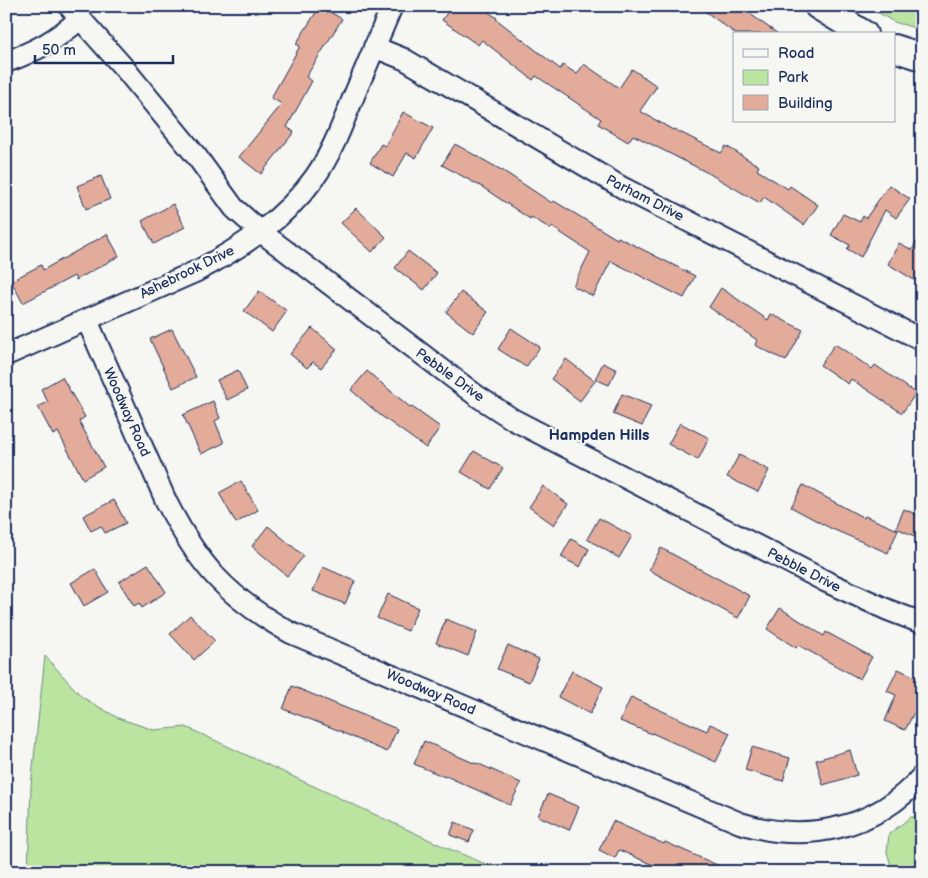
<svg xmlns="http://www.w3.org/2000/svg" width="928" height="878" font-family="'Balsamiq Sans',sans-serif">
<rect width="100%" height="100%" fill="#f6f6f2"/>
<filter id="ink" filterUnits="userSpaceOnUse"><feTurbulence type="fractalNoise" baseFrequency=".02" numOctaves="2"/><feDisplacementMap in="SourceGraphic" scale="10" xChannelSelector="R" yChannelSelector="G"/><feConvolveMatrix kernelMatrix="1 2 1 2 8 2 1 2 1" color-interpolation-filters="sRGB"/></filter>
<g filter="url(#ink)">
<path fill="#bbe4a0" stroke="#6b8a7f" d="M 867,6 L 922,6 L 922,30 L 894,22 Z
M 45,656 L 82,697 L 118,718 L 154,730 L 186,727 L 445,847 L 505,872 L 28,872 L 31,786 Z
M 911,817 L 922,817 L 922,872 L 893,872 L 887,852 L 889,834 Z"/>
<path fill="#e2ab9a" stroke="#1b2f5e" d="M 320,6 L 342,19 L 306,77 L 312,81 L 287,127 L 294,132 L 261,174 L 239,157 L 282,104 L 271,98 L 300,46 L 296,44 Z
M 452,6 L 480,6 L 497,18 L 496,19 L 560,69 L 563,65 L 577,74 L 584,64 L 619,88 L 632,69 L 657,86 L 640,111 L 673,130 L 674,129 L 721,153 L 726,146 L 759,166 L 757,170 L 788,189 L 790,186 L 818,205 L 804,225 L 764,197 L 760,203 L 708,173 L 633,135 L 628,142 L 598,124 L 601,119 L 536,76 L 533,80 L 482,40 L 478,45 L 442,20 Z
M 698,6 L 739,6 L 778,34 L 736,34 Z
M 403,112 L 433,128 L 416,158 L 407,153 L 393,177 L 370,163 L 381,144 L 385,146 Z
M 455,144 L 505,172 L 552,203 L 554,201 L 617,239 L 618,237 L 695,276 L 684,298 L 611,261 L 593,296 L 573,286 L 590,252 L 552,227 L 551,229 L 531,217 L 530,219 L 482,187 L 442,165 Z
M 101,176 L 110,199 L 86,209 L 77,186 Z
M 889,185 L 910,199 L 896,218 L 885,210 L 861,257 L 847,249 L 850,245 L 831,235 L 843,214 L 860,222 L 863,216 L 866,218 Z
M 173,204 L 185,227 L 154,244 L 142,221 Z
M 356,208 L 386,237 L 372,252 L 341,223 Z
M 922,233 L 922,285 L 888,264 L 899,243 L 912,250 Z
M 107,234 L 119,256 L 76,280 L 74,276 L 23,303 L 11,281 L 41,265 L 43,270 Z
M 408,251 L 437,273 L 424,290 L 395,268 Z
M 721,288 L 768,320 L 771,314 L 803,330 L 786,361 L 755,345 L 757,340 L 709,307 Z
M 259,291 L 287,311 L 272,332 L 244,311 Z
M 461,292 L 488,312 L 473,333 L 446,312 Z
M 312,328 L 337,349 L 321,368 L 313,362 L 307,368 L 290,354 Z
M 511,328 L 540,347 L 526,367 L 498,349 Z
M 172,329 L 196,377 L 173,388 L 150,339 Z
M 835,344 L 872,369 L 875,365 L 916,393 L 902,413 L 851,379 L 848,384 L 820,365 Z
M 566,359 L 595,381 L 580,401 L 551,379 Z
M 603,363 L 617,370 L 609,385 L 595,379 Z
M 238,370 L 247,390 L 227,400 L 217,380 Z
M 367,371 L 411,408 L 412,407 L 440,427 L 426,448 L 380,415 L 351,390 Z
M 62,377 L 85,417 L 79,421 L 104,467 L 83,479 L 58,432 L 53,435 L 38,407 L 48,402 L 41,389 Z
M 622,394 L 651,406 L 642,426 L 613,414 Z
M 213,401 L 220,418 L 215,421 L 224,443 L 201,454 L 183,415 Z
M 680,423 L 709,438 L 698,460 L 668,444 Z
M 474,451 L 503,468 L 490,489 L 461,472 Z
M 739,455 L 769,470 L 758,492 L 727,477 Z
M 241,481 L 258,510 L 236,523 L 219,493 Z
M 803,485 L 864,518 L 865,516 L 898,530 L 888,553 L 830,528 L 791,507 Z
M 543,486 L 568,504 L 554,525 L 529,507 Z
M 114,500 L 126,523 L 105,533 L 101,526 L 91,531 L 83,516 Z
M 904,509 L 922,517 L 922,526 L 917,537 L 896,528 Z
M 599,518 L 632,536 L 619,558 L 587,539 Z
M 268,526 L 304,556 L 287,576 L 252,546 Z
M 571,539 L 589,549 L 580,567 L 561,557 Z
M 661,548 L 750,596 L 738,618 L 649,570 Z
M 148,564 L 166,592 L 142,608 L 139,603 L 134,606 L 119,582 Z
M 323,567 L 355,581 L 345,604 L 313,591 Z
M 95,569 L 108,592 L 84,606 L 71,583 Z
M 388,594 L 418,608 L 408,631 L 377,618 Z
M 780,608 L 824,636 L 826,632 L 872,657 L 860,679 L 798,645 L 796,648 L 767,629 Z
M 190,615 L 215,641 L 194,660 L 170,634 Z
M 446,619 L 477,632 L 468,656 L 436,643 Z
M 508,645 L 539,659 L 529,682 L 497,669 Z
M 898,669 L 922,680 L 922,697 L 905,730 L 885,721 L 896,695 L 887,691 Z
M 572,671 L 603,687 L 590,714 L 558,697 Z
M 292,686 L 397,729 L 387,752 L 343,733 L 343,732 L 283,709 Z
M 631,697 L 707,731 L 710,724 L 730,733 L 716,762 L 652,733 L 652,734 L 620,721 Z
M 424,741 L 476,764 L 477,763 L 521,783 L 510,805 L 446,776 L 445,777 L 414,764 Z
M 752,747 L 790,758 L 783,781 L 745,770 Z
M 850,750 L 857,775 L 823,785 L 816,760 Z
M 548,794 L 579,807 L 569,830 L 538,816 Z
M 613,821 L 664,844 L 665,842 L 733,872 L 669,872 L 619,850 L 615,858 L 599,850 Z
M 455,822 L 474,830 L 469,842 L 450,835 Z"/>
<g fill="none" stroke-linecap="round" stroke-linejoin="round">
<g stroke="#1b2f5e" stroke-width="24">
<path id="minor" d="M 69,6 L 125,69 L 197,157 L 234,208 L 261,232 L 477,396 L 514,420 L 827,582 L 888,610 L 922,623
M 374,47 L 404,59 L 623,188 L 922,340
M 6,62 C 38,50 54,41 80,19
M 87,320 L 166,501 C 198,565 228,598 291,633 L 740,823 C 806,844 876,829 922,776
M 6,355 L 197,271 C 242,247 285,219 315,177 C 332,153 342,125 353,98 C 366,67 379,37 392,6"/>
</g>
<g stroke="#1b2f5e" stroke-width="30">
<path id="tertiary" d="M 818,6 L 864,34
M 894,48 L 922,57"/>
</g>
<use href="#minor" stroke="#f6f6f2" stroke-width="20"/>
<use href="#tertiary" stroke="#f6f6f2" stroke-width="26"/>
</g>
</g>
<g text-anchor="middle" dominant-baseline="central" stroke-width="4.5" stroke-linejoin="round" paint-order="stroke">
<g font-size="14" fill="#1b2f5e" stroke="#f6f6f2">
<text transform="translate(645 198) rotate(27)">Parham Drive</text>
<text transform="translate(187 272) rotate(-26)">Ashebrook Drive</text>
<text transform="translate(450 375) rotate(36)">Pebble Drive</text>
<text transform="translate(127 412) rotate(66)">Woodway Road</text>
<text transform="translate(804 570) rotate(27)">Pebble Drive</text>
<text transform="translate(431 692) rotate(23)">Woodway Road</text>
</g>
<g font-size="15" font-weight="bold" fill="#1b2f5e" stroke="#f6f6f2">
<text x="599" y="435">Hampden Hills</text>
</g>
</g>
<rect width="928" height="878" fill="none" stroke="#f6f6f2" stroke-width="25"/>
<rect x="12" y="12" width="903" height="853" fill="none" stroke="#1b2f5e" stroke-width="2" filter="url(#ink)"/>
<rect x="733" y="32" width="162" height="90" fill="#f6f6f2" stroke="#9ea6b7"/>
<rect x="743" y="49" width="25" height="8" fill="#f6f6f2" stroke="#9ea6b7"/>
<text x="778" y="58" font-size="15" fill="#1b2f5e">Road</text>
<rect x="743" y="70" width="25" height="15" fill="#bbe4a0" stroke="#9ea6b7"/>
<text x="778" y="82" font-size="15" fill="#1b2f5e">Park</text>
<rect x="743" y="95" width="25" height="15" fill="#e2ab9a" stroke="#9ea6b7"/>
<text x="778" y="108" font-size="15" fill="#1b2f5e">Building</text>
<path d="M35 55v8h138v-8" fill="none" stroke="#1b2f5e" stroke-width="2.5"/>
<text x="42" y="55" font-size="15" fill="#1b2f5e" stroke="#f6f6f2" stroke-width="4" paint-order="stroke">50 m</text>
</svg>
